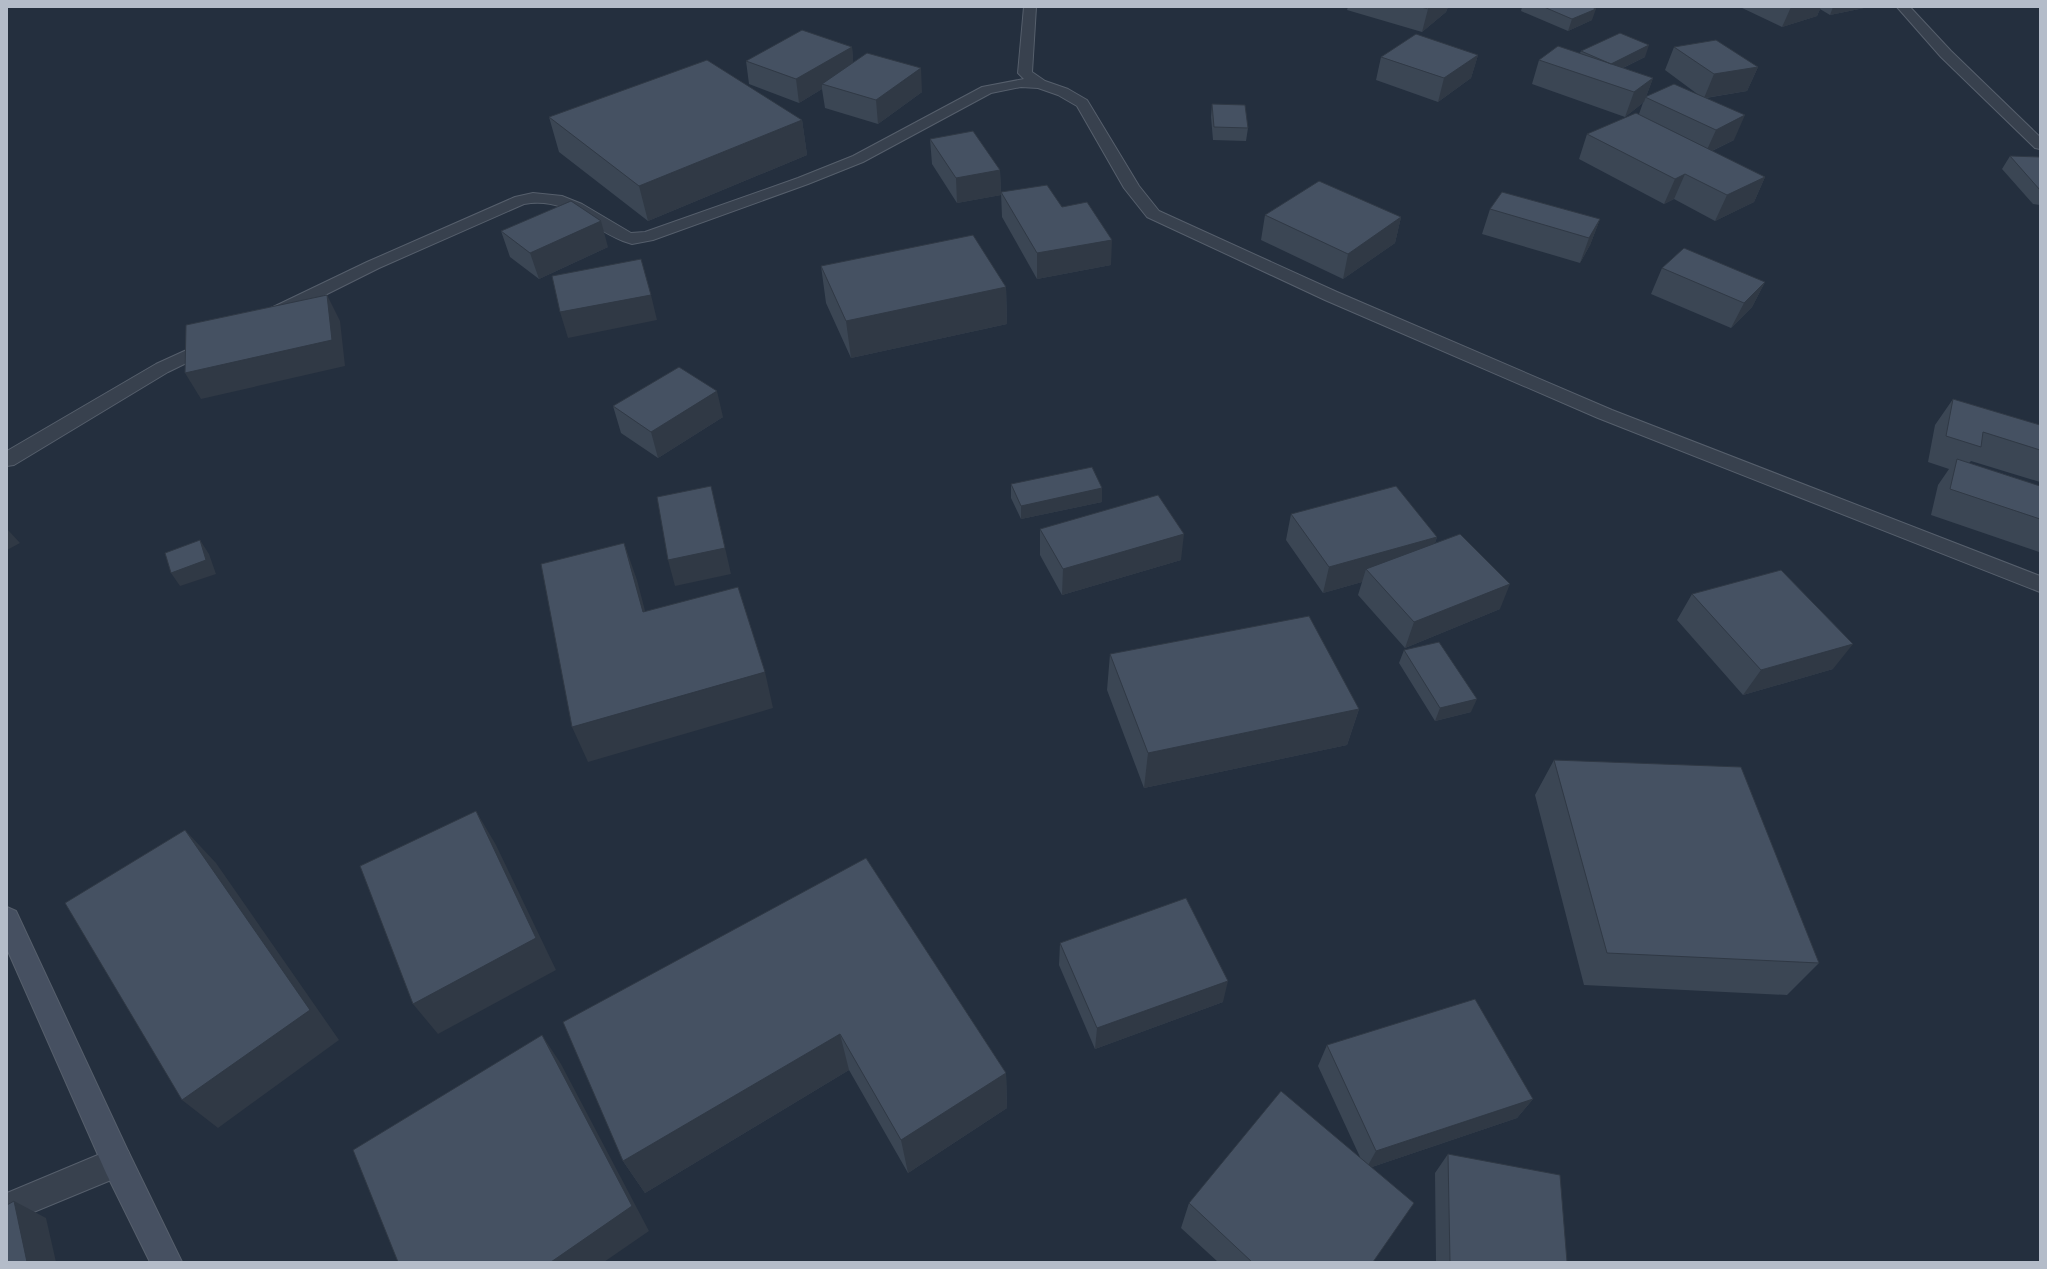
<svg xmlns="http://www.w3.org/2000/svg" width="2047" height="1269" font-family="Poppins,sans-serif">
<rect width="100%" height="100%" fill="#242f3e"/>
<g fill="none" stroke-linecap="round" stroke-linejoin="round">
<g stroke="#565f6c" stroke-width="2">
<path id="street" d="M 1024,7 L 1036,7 L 1032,72 L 1045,81 L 1068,89 L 1087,100 L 1139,186 L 1159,211 L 1337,292 L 1612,410 L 2040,576 L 2040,592 L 1598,418 L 1325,300 L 1147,217 L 1124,188 L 1077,106 L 1058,95 L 1038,88 L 1021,87 L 991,93 L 863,162 L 808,184 L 653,240 L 632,244 L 623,241 C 587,227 568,196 524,204 L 379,268 L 279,318 L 273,319 L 267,318 L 264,314 L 267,310 L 367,262 L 515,197 L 533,193 L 562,196 L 582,204 L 631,233 L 645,232 L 798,178 L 853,156 L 982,87 L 1024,79 L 1018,73 Z
M 1897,7 L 1910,7 L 1951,51 L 2040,137 L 2040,149 L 2035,148 L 1941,57 Z
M 213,338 L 219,339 L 222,343 L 219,347 L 168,372 L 14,465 L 7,466 L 7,451 L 156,364 Z
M 117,1147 L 128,1151 L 132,1162 L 128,1173 L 7,1223 L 7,1193 Z"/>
</g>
<g stroke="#565f6c" stroke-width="2">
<path id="secondary" d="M 7,907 L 16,911 L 128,1151 L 182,1262 L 150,1262 L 106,1173 L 7,949 Z"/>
</g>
<use href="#street" fill="#38414e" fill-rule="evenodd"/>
<use href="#secondary" fill="#465061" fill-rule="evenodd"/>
</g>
<path fill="#3b4654" d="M 1348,7 L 1448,7 L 1446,12 L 1422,32 L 1347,10 Z
M 1522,7 L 1592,7 L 1592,20 L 1568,31 L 1521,11 Z
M 1740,7 L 1865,7 L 1864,8 L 1830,15 L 1820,9 L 1817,16 L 1782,27 Z
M 852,47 L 853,62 L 922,92 L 878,124 L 825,108 L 822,89 L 799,103 L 749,84 L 746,61 Z
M 1674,47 L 1758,67 L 1747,91 L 1706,98 L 1734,140 L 1712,151 L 1765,177 L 1754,202 L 1715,221 L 1674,199 L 1664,204 L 1579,159 L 1587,134 L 1639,114 L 1645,97 L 1700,96 L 1665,70 Z
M 1581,51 L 1645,57 L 1623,68 L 1653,78 L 1644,102 L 1625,117 L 1532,84 L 1539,60 L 1580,53 Z
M 1478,55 L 1471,78 L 1438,102 L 1376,80 L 1381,57 Z
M 1212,104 L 1248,128 L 1246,141 L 1213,140 L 1211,117 Z
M 549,117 L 802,120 L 807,155 L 648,221 L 559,152 Z
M 930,139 L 1000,170 L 1001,195 L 957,203 L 932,164 Z
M 2010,156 L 2040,157 L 2040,205 L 2033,204 L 2002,169 Z
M 1001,192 L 1062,207 L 1111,265 L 1037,279 L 1002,217 Z
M 1490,209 L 1600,219 L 1590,245 L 1580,263 L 1482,234 Z
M 1265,215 L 1401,217 L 1395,243 L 1343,279 L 1261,240 Z
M 501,231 L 608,247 L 539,279 L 510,257 Z
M 821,266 L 1006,287 L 1007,324 L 851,358 L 826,303 Z
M 1662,268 L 1765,282 L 1752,307 L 1731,328 L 1651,294 Z
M 1953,399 L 2040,425 L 2040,482 L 1971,461 L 1969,463 L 2040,486 L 2040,551 L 2039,552 L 1931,515 L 1938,485 L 1949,469 L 1928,462 L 1935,425 Z
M 613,406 L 723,417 L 658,458 L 621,433 Z
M 1011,484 L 1102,488 L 1102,502 L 1021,519 L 1011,498 Z
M 1291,514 L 1437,537 L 1435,543 L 1500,609 L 1405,648 L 1358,595 L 1362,582 L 1323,593 L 1286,540 Z
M 1040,529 L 1181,560 L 1062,595 L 1040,555 Z
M 1692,594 L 1833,669 L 1743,695 L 1677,620 Z
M 1404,650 L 1471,712 L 1435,721 L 1399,663 Z
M 1110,654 L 1359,709 L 1347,745 L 1144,788 L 1107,690 Z
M 1554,760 L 1819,963 L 1787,995 L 1584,985 L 1535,795 Z
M 866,858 L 1006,1073 L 1007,1108 L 908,1173 L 849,1070 L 645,1193 L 623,1161 Z
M 1060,943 L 1223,1002 L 1095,1049 L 1059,965 Z
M 1327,1045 L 1533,1099 L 1517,1118 L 1372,1167 L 1373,1262 L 1218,1262 L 1181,1228 L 1189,1203 L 1360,1157 L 1318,1066 Z
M 1448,1154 L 1567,1262 L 1436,1262 L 1435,1173 Z"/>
<path fill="#303945" d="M 1430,7 L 1448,7 L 1446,12 L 1422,32 L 1428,9 Z
M 1791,7 L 1821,7 L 1817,16 L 1782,27 Z
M 1833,7 L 1865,7 L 1864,8 L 1830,15 Z
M 1596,9 L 1592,20 L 1568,31 L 1572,19 Z
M 1649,45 L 1645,57 L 1606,76 L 1610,64 Z
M 852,47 L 854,71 L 822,84 L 822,89 L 799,103 L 796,79 Z
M 1478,55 L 1471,78 L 1438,102 L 1444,78 Z
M 1758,67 L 1747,91 L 1704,98 L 1714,74 Z
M 921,68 L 922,92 L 878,124 L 876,100 Z
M 1653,78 L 1644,102 L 1625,117 L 1634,92 Z
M 1745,115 L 1734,140 L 1705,154 L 1716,130 Z
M 802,120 L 807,155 L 648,221 L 639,186 Z
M 1000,170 L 1001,195 L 957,203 L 956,178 Z
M 1685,174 L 1674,199 L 1664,204 L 1675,179 Z
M 1765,177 L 1754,202 L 1715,221 L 1727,195 Z
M 1401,217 L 1395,243 L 1343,279 L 1348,254 Z
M 1600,219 L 1590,245 L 1580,263 L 1589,238 Z
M 601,221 L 608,247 L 539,279 L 530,253 Z
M 1112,240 L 1111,265 L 1037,279 L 1037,253 Z
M 1765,282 L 1752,307 L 1731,328 L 1744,303 Z
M 1006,287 L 1007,324 L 851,358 L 846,321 Z
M 327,295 L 340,321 L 345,366 L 201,399 L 185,373 Z
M 651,295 L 657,320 L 568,338 L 560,312 Z
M 717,391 L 723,417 L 658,458 L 651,432 Z
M 711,486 L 731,574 L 675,586 L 668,560 Z
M 1102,488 L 1102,502 L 1021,519 L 1021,506 Z
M 8,530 L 20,543 L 7,550 L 7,531 Z
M 1184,534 L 1181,560 L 1062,595 L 1063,569 Z
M 1437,537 L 1428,563 L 1366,569 L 1362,582 L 1323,593 L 1329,567 Z
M 200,540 L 209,554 L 216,574 L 180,586 L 171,573 Z
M 624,543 L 637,580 L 655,649 L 643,612 Z
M 1510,584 L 1500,609 L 1405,648 L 1414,622 Z
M 1853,644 L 1833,669 L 1743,695 L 1761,670 Z
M 765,672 L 773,708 L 588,762 L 572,727 Z
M 1477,699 L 1471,712 L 1435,721 L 1440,708 Z
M 1359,709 L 1347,745 L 1144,788 L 1148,753 Z
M 476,811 L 496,845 L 556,970 L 438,1034 L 413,1004 Z
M 185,830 L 216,863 L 339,1040 L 218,1128 L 182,1100 Z
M 1228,981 L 1223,1002 L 1095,1049 L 1097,1028 Z
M 840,1034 L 849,1070 L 645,1193 L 623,1161 Z
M 542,1035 L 561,1064 L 649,1231 L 604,1262 L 551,1262 Z
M 1006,1073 L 1007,1108 L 908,1173 L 901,1140 Z
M 1533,1099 L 1517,1118 L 1366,1169 L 1376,1151 Z
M 14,1201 L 46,1218 L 56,1262 L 27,1262 Z"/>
<path fill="#455162" stroke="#303945" d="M 1421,7 L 1430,7 L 1428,9 Z
M 1544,7 L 1592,7 L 1596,9 L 1572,19 Z
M 802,30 L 852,47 L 796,79 L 746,61 Z
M 1620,33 L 1649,45 L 1611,64 L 1581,51 Z
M 1416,34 L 1478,55 L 1444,78 L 1381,57 Z
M 1716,40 L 1758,67 L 1714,74 L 1674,47 Z
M 1558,46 L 1653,78 L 1634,92 L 1539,60 Z
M 867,53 L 921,68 L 876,100 L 822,84 Z
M 707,60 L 802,120 L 639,186 L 549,117 Z
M 1674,84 L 1745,115 L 1716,130 L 1645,97 Z
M 1212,104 L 1245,105 L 1248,128 L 1214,127 Z
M 1636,113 L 1765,177 L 1727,195 L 1685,174 L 1675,179 L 1587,134 Z
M 973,131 L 1000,170 L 956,178 L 930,139 Z
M 2010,156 L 2040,157 L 2040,190 Z
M 1319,181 L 1401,217 L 1348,254 L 1265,215 Z
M 1047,185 L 1062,207 L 1087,202 L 1112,240 L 1037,253 L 1001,192 Z
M 1502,192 L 1600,219 L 1589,238 L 1490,209 Z
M 571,201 L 601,221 L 530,253 L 501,231 Z
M 973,235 L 1006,287 L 846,321 L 821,266 Z
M 1684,248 L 1765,282 L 1744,303 L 1662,268 Z
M 641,259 L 651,295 L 560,312 L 552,276 Z
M 327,295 L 332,340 L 185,373 L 186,325 Z
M 679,367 L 717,391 L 651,432 L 613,406 Z
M 1953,399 L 2040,425 L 2040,450 L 1983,432 L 1981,447 L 1946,436 Z
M 1957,459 L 2040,486 L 2040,519 L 1950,489 Z
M 1092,467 L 1102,488 L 1021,506 L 1011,484 Z
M 711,486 L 725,548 L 668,560 L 657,497 Z
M 1396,486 L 1437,537 L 1329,567 L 1291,514 Z
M 1158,495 L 1184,534 L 1063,569 L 1040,529 Z
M 1460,534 L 1510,584 L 1414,622 L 1366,569 Z
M 200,540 L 206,560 L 171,573 L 165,553 Z
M 624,543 L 643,612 L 738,587 L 765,672 L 572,727 L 541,564 Z
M 1781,570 L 1853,644 L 1761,670 L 1692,594 Z
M 1309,616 L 1359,709 L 1148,753 L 1110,654 Z
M 1439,642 L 1477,699 L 1440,708 L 1404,650 Z
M 1554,760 L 1741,767 L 1819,963 L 1607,953 Z
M 476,811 L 536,938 L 413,1004 L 360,866 Z
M 185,830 L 310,1010 L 182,1100 L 65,903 Z
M 866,858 L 1006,1073 L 901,1140 L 840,1034 L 623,1161 L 563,1022 Z
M 1186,898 L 1228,981 L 1097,1028 L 1060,943 Z
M 1475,999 L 1533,1099 L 1376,1151 L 1327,1045 Z
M 542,1035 L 632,1206 L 551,1262 L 398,1262 L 353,1150 Z
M 1281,1091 L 1414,1203 L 1373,1262 L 1252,1262 L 1189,1203 Z
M 1448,1154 L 1560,1175 L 1567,1262 L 1450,1262 Z
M 14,1201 L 27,1262 L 7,1262 L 7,1205 Z"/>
<rect width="2047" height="1269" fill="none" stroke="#b4bcc9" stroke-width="16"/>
</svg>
